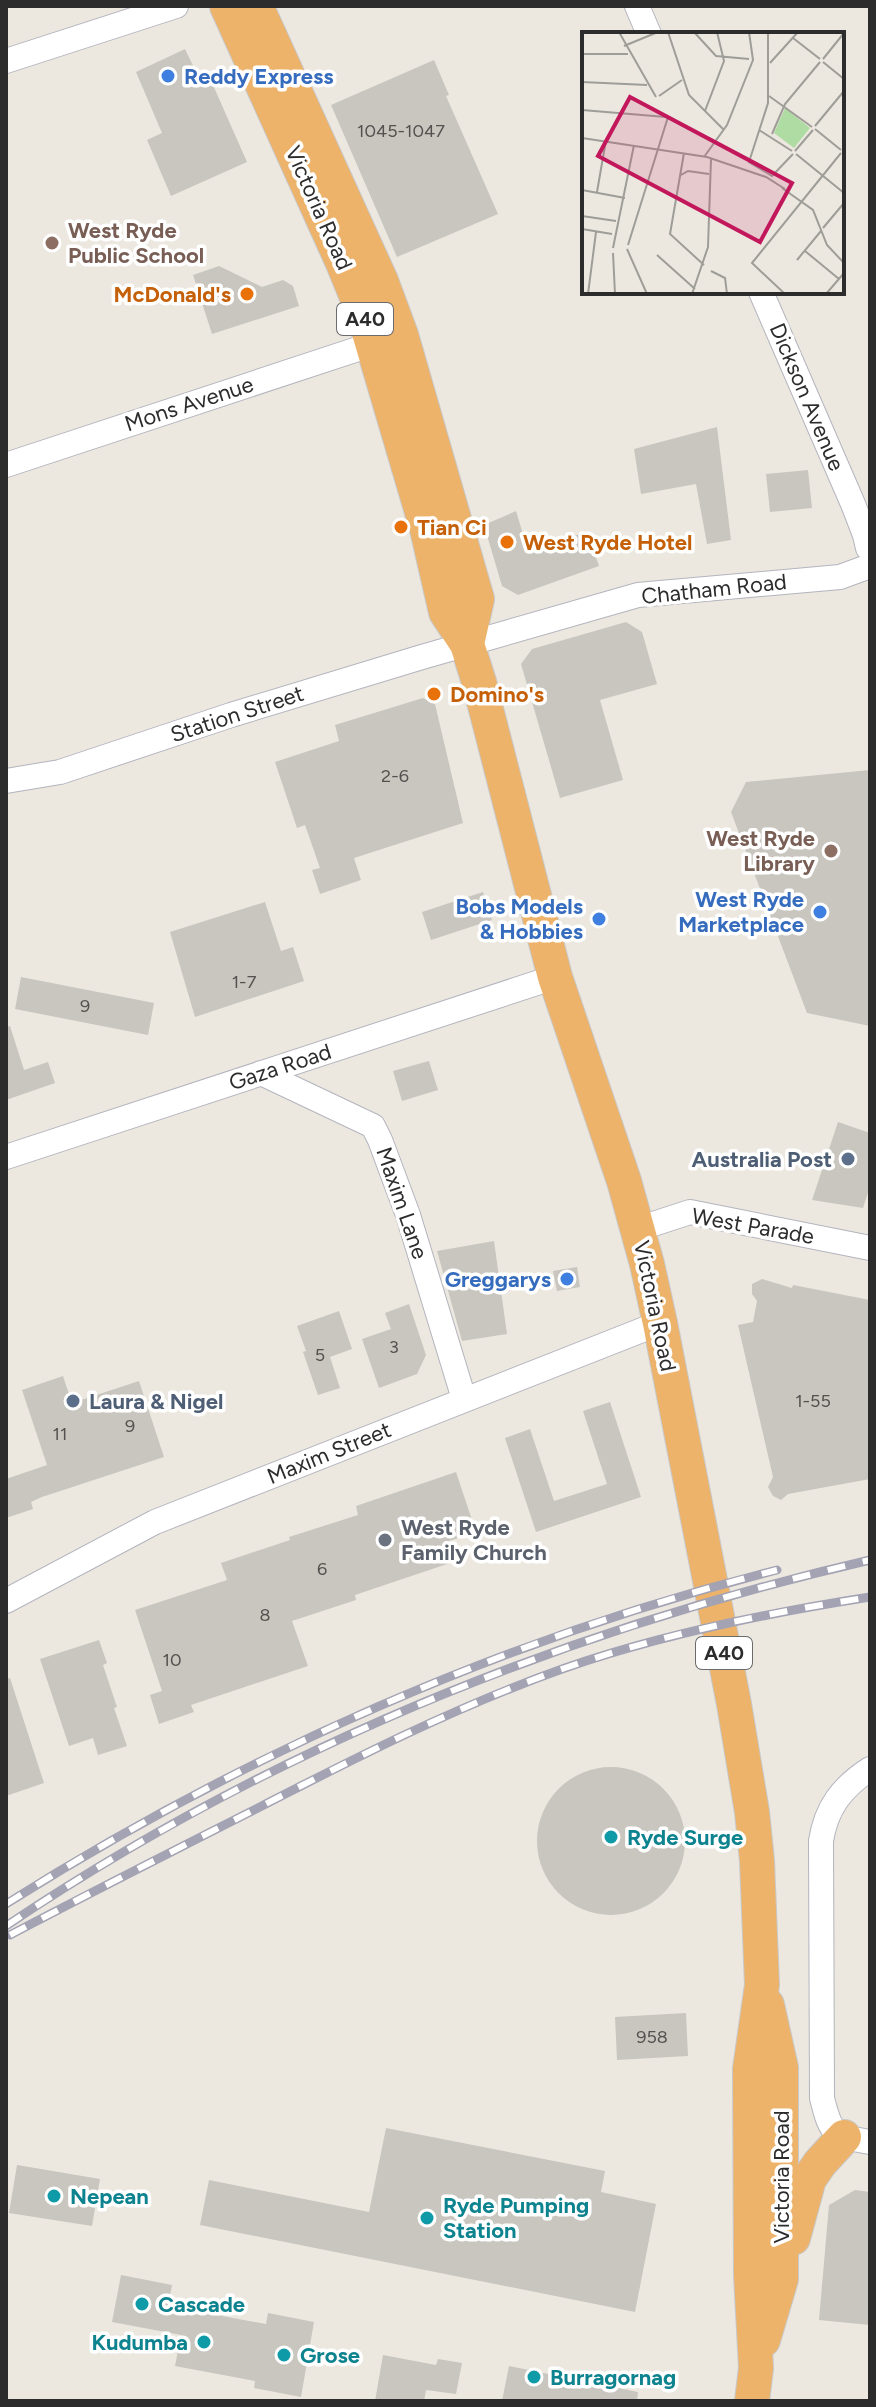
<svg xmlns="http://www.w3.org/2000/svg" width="876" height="2407" font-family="Figtree,sans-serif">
<rect width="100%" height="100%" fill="#ece8e0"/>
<path fill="#c8c6be" d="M 185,49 L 200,80 L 209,76 L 247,162 L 171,196 L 147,140 L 162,133 L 136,72 Z
M 434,60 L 449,95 L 446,96 L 498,214 L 397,257 L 331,105 Z
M 219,266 L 262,287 L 283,280 L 293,286 L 299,306 L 212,334 L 193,275 Z
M 717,427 L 731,540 L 707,544 L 696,484 L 641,494 L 634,449 Z
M 808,470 L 812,508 L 770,512 L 766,474 Z
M 516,511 L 529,554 L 587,531 L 599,566 L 518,595 L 502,586 L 484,525 Z
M 626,622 L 642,632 L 657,684 L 600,700 L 623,780 L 560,798 L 521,664 L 532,649 Z
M 423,698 L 435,704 L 463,823 L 354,858 L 361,880 L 320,894 L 312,870 L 320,868 L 305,825 L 297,828 L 275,762 L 339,741 L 335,725 Z
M 870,770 L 870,1026 L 807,1013 L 731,812 L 746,782 Z
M 483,892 L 492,920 L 431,940 L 422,912 Z
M 265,902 L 281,951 L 293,947 L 304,981 L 195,1017 L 170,932 Z
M 21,977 L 154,1003 L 148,1035 L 15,1009 Z
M 10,1026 L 24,1070 L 48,1062 L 55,1083 L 6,1100 L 6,1027 Z
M 429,1061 L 438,1090 L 402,1101 L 393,1071 Z
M 838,1122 L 870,1133 L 870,1186 L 863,1208 L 812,1200 Z
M 494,1241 L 507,1334 L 462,1341 L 437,1251 Z
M 577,1267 L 580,1287 L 557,1291 L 553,1271 Z
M 762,1279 L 792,1288 L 793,1285 L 870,1300 L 870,1479 L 788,1494 L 781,1500 L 773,1496 L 768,1487 L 773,1477 L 738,1325 L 753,1322 L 757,1301 L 752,1294 L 752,1284 Z
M 409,1304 L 426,1355 L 417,1374 L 379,1388 L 362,1339 L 391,1329 L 385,1313 Z
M 339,1311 L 352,1349 L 330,1357 L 340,1388 L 318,1395 L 303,1352 L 306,1351 L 297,1326 Z
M 63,1376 L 72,1403 L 139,1381 L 164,1457 L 42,1497 L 31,1502 L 33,1509 L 6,1518 L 6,1479 L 47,1465 L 22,1390 Z
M 610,1402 L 641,1497 L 536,1532 L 505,1438 L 530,1429 L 554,1501 L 607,1484 L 583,1411 Z
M 456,1472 L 476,1532 L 446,1542 L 453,1562 L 355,1595 L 356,1600 L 292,1621 L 308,1666 L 191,1705 L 194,1712 L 159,1724 L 150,1695 L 162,1691 L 135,1610 L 227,1580 L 221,1563 L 290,1540 L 289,1537 L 358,1515 L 356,1506 Z
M 99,1640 L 107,1663 L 103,1665 L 117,1707 L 114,1708 L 127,1746 L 98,1755 L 93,1738 L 69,1746 L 40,1659 Z
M 10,1678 L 44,1783 L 6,1796 L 6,1679 Z
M537 1841a74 74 0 1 1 148 0a74 74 0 1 1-148 0Z
M 686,2013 L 688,2056 L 617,2060 L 615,2017 Z
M 386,2128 L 605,2171 L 601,2192 L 656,2204 L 635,2312 L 200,2225 L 209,2180 L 369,2212 Z
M 17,2165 L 100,2179 L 92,2226 L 9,2213 Z
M 855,2190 L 870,2192 L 870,2325 L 819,2320 L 829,2205 Z
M 121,2275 L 172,2285 L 168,2306 L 266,2324 L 268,2313 L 314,2322 L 301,2397 L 254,2388 L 255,2381 L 175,2366 L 181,2335 L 112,2322 Z
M 383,2355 L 436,2365 L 438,2359 L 462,2363 L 456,2394 L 426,2390 L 424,2401 L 375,2401 Z
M 509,2366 L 638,2392 L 637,2401 L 502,2401 Z"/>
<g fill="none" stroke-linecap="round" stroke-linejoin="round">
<g stroke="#b3b4be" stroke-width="26">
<path id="minor" d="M 637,6 L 649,34
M 6,61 L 176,6
M 761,292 L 853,504 L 865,535 L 868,548
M 6,465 L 373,344
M 6,781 L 60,772 L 231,715 L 422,657 L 638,595 L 840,577 L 870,566
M 261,1073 L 373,1126 L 380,1140 L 408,1215 L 464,1399
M 6,1157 L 555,977
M 638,1229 L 690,1212 L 870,1248
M 6,1601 L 155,1522 L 660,1323
M 870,1769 C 842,1787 826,1808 821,1841 L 822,2098 C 831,2135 834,2136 870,2142"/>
</g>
<g stroke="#c8c8c8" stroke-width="36">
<path id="highway" d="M 227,6 L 343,263 L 363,312 L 427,529 L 446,612 L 467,644 L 479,682 L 555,977 L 624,1181 L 647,1264 L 660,1323 L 734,1704 L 752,1812 L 757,1861 L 762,1985 L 750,2069 L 751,2275 L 756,2368 L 752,2401
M 256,6 L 381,281 L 401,335 L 477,599 L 467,644
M 793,2238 L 809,2179 L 820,2163 L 844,2137
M 763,2340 L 781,2279 L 781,2068 L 767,2005"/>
</g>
<use href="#minor" stroke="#fff" stroke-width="24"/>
<use href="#highway" stroke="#edb36a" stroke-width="34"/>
<g stroke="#a3a3b4" stroke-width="9">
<path id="rail" d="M 6,1904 C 242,1755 505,1638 777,1570
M 6,1926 C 268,1750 563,1631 870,1560
M 10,1935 C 90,1893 171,1852 252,1811 C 353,1759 457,1706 565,1668 C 663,1634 767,1613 870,1597"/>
</g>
<use href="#rail" stroke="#fff" stroke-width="6" stroke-dasharray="18" stroke-linecap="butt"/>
</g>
<g fill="#3f7fe0" stroke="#fff" stroke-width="3">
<circle cx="168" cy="76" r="8"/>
<circle cx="820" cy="912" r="8"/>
<circle cx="599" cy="919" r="8"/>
<circle cx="567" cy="1279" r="8"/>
</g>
<g fill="#8d6e63" stroke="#fff" stroke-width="3">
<circle cx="52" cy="243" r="8"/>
<circle cx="831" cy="851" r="8"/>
</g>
<g fill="#e8710a" stroke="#fff" stroke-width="3">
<circle cx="247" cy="294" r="8"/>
<circle cx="401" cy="527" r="8"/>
<circle cx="507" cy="542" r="8"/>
<circle cx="434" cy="694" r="8"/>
</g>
<g fill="#5c6f8a" stroke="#fff" stroke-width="3">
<circle cx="848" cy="1159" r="8"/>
<circle cx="73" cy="1401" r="8"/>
</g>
<circle fill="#6b7280" stroke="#fff" stroke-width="3" cx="385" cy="1540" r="8"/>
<g fill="#0f9aa8" stroke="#fff" stroke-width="3">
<circle cx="611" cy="1837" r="8"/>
<circle cx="54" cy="2196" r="8"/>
<circle cx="427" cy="2218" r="8"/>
<circle cx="142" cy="2304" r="8"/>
<circle cx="204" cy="2342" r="8"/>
<circle cx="284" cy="2355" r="8"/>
<circle cx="534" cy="2377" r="8"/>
</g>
<g text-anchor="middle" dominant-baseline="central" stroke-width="7" stroke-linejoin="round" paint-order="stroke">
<g font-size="18" fill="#535250">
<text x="401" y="131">1045-1047</text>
<text x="395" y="776">2-6</text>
<text x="244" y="982">1-7</text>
<text x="85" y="1006">9</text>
<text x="394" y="1347">3</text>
<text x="320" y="1355">5</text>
<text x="813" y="1401">1-55</text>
<text x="130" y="1426">9</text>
<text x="60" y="1434">11</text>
<text x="322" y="1569">6</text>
<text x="265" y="1615">8</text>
<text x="172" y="1660">10</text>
<text x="652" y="2037">958</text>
</g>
<g fill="#fff" stroke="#6b6b6b" stroke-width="2">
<rect x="337" y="303" width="56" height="32" rx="6"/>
<rect x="696" y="1637" width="56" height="32" rx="6"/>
</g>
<g font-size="20" font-weight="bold" fill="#2c2c2c">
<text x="365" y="319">A40</text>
<text x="724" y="1653">A40</text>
</g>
<g font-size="22" font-weight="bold" fill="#366cbe" stroke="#fff" text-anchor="end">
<text x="184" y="76" text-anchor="start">Reddy Express</text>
<text x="804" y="899">West Ryde<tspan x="804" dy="25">Marketplace</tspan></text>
<text x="583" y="906">Bobs Models<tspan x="583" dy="25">&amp; Hobbies</tspan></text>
<text x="551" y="1279">Greggarys</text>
</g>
<g font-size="22" fill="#2c2c2c" stroke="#fff">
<text transform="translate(319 208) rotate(66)">Victoria Road</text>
<text transform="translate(807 397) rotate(67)">Dickson Avenue</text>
<text transform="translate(189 404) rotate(-18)">Mons Avenue</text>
<text transform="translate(714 589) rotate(-6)">Chatham Road</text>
<text transform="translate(237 714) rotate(-18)">Station Street</text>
<text transform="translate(280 1067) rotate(-18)">Gaza Road</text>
<text transform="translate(402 1203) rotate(71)">Maxim Lane</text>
<text transform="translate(753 1226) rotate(10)">West Parade</text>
<text transform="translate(655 1306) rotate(78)">Victoria Road</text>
<text transform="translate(329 1453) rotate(-22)">Maxim Street</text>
<text transform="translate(781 2177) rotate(-90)">Victoria Road</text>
</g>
<g font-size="22" font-weight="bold" fill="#785e54" stroke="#fff" text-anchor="start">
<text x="68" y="230">West Ryde<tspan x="68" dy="25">Public School</tspan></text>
<text x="815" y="838" text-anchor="end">West Ryde<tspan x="815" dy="25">Library</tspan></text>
</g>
<g font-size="22" font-weight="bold" fill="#c56008" stroke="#fff" text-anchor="start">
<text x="231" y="294" text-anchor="end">McDonald's</text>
<text x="417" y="527">Tian Ci</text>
<text x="523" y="542">West Ryde Hotel</text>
<text x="450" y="694">Domino's</text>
</g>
<g font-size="22" font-weight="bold" fill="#4e5e75" stroke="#fff" text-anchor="end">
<text x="832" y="1159">Australia Post</text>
<text x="89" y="1401" text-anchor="start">Laura &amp; Nigel</text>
</g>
<g font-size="22" font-weight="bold" fill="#5b616d" stroke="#fff" text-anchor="start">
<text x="401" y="1527">West Ryde<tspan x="401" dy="25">Family Church</tspan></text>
</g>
<g font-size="22" font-weight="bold" fill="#0d838f" stroke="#fff" text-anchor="start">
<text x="627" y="1837">Ryde Surge</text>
<text x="70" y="2196">Nepean</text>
<text x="443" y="2205">Ryde Pumping<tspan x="443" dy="25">Station</tspan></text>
<text x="158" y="2304">Cascade</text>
<text x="188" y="2342" text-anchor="end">Kudumba</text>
<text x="300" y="2355">Grose</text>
<text x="550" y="2377">Burragornag</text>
</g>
</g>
<g transform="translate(582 32)">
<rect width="262" height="262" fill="#ece8e0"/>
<path d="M 203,76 L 228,96 L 212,116 L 192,101 Z" fill="#afdca2"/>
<path fill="none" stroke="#9f9d98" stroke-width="2" d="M 37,0 L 74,65M 86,0 L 107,63 L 141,97M 112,0 L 134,24 L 167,27M 186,0 L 186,71 L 167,130 L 190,144 L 211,122M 211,6 L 238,27M 42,14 L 76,0M 0,22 L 46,22M 241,27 L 262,1M 241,30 L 262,47M 188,31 L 216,0M 0,50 L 65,53M 77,64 L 100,48M 187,64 L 230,95M 0,78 L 84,85M 123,79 L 142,29 L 135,0M 233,94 L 262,59M 233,97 L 259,118M 177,98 L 210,119M 190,102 L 203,72 L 238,30M 0,106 L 125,125 L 184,145 L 203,157M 213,119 L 231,98M 102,121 L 88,202 L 122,233M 214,122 L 262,161M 122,125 L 145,93 L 171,28 L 167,0M 99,143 L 106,139 L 127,142M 200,156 L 231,178 L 245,213 L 262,231M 0,158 L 43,166M 15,160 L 24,108M 0,184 L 34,189M 241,196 L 262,171M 0,197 L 30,202M 46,213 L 86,85M 31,216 L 52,113M 45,217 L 65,262M 223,219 L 257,247M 31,221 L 33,262M 75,223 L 113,257M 215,228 L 239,199M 129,239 L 143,246 L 145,262M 6,262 L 14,200M 110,262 L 126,215 L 129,127M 203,262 L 170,231 L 259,121M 244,262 L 262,241"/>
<path fill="#c2185b" fill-opacity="0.15" stroke="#c2185b" stroke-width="4" d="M 48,65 L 210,151 L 178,210 L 16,124 Z"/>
<rect width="262" height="262" fill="none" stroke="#2c2c2c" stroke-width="4"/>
</g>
<rect width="876" height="2407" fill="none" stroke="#2c2c2c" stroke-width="16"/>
</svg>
